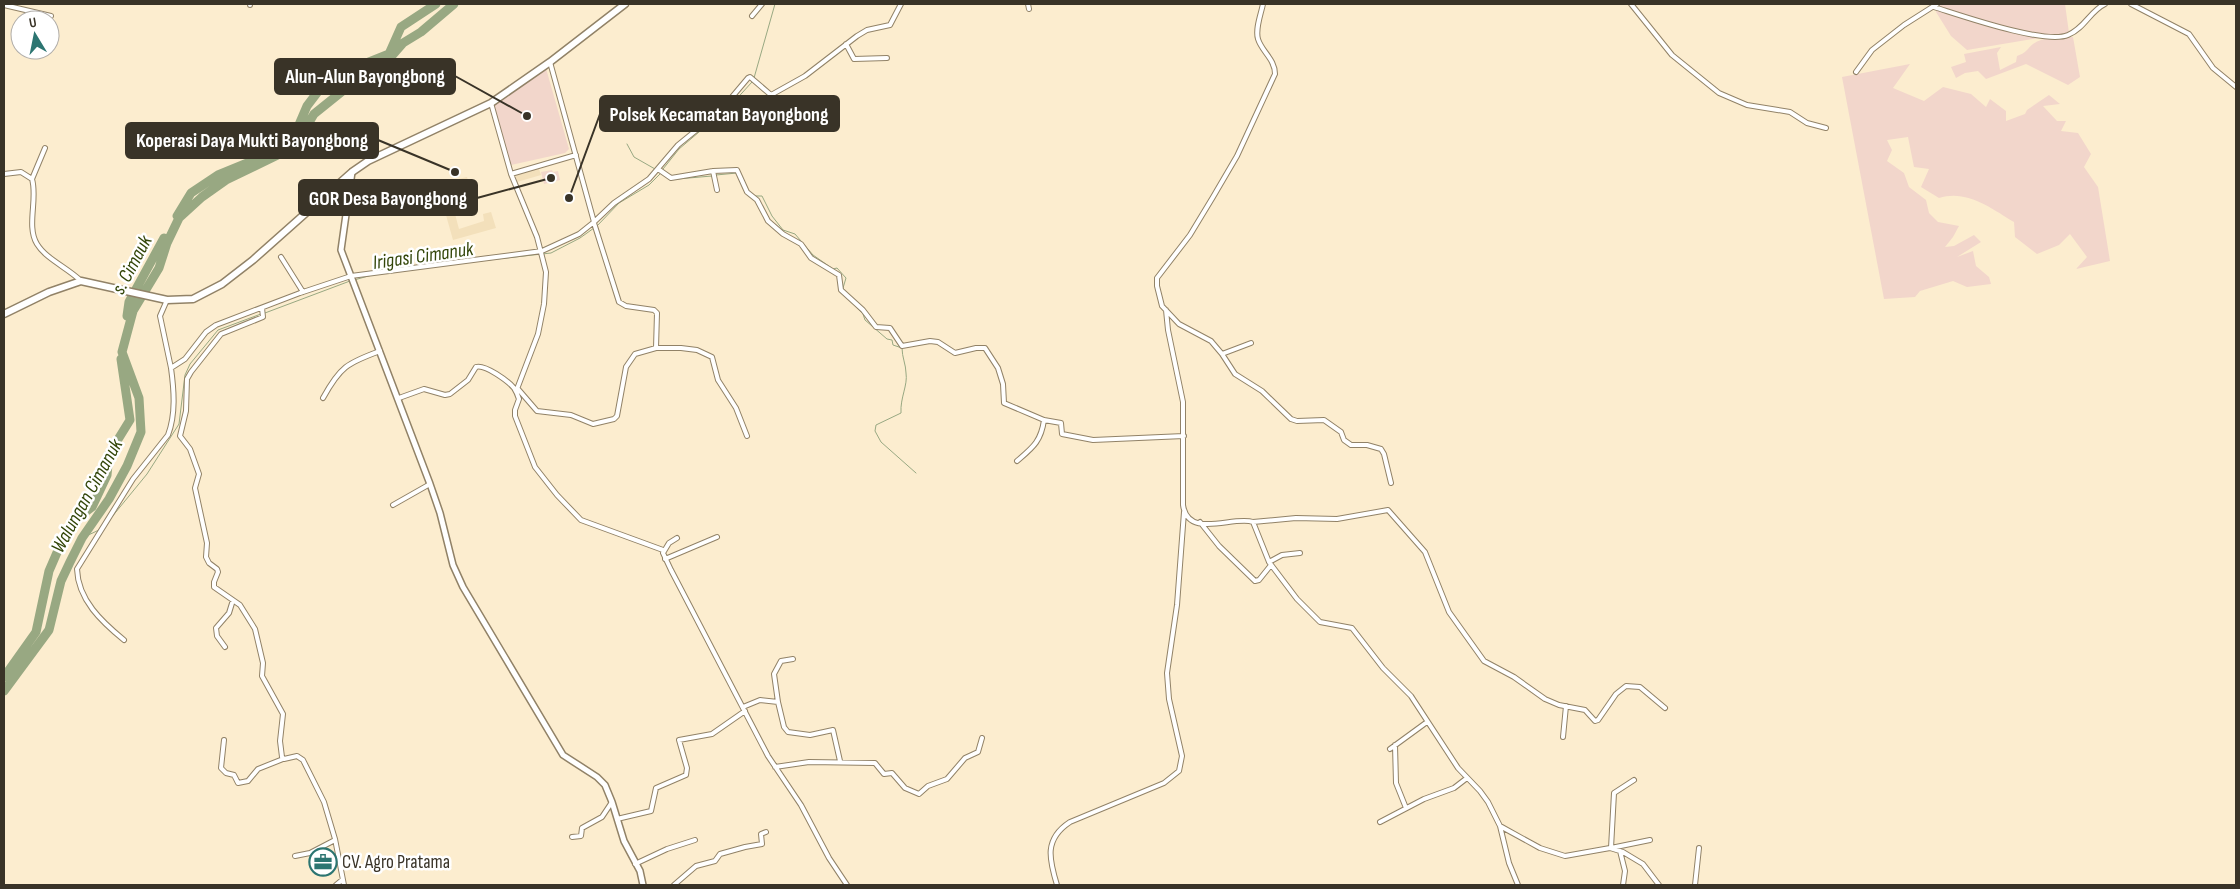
<svg xmlns="http://www.w3.org/2000/svg" width="2240" height="889" font-family="'Sofia Sans Condensed',sans-serif">
<rect width="100%" height="100%" fill="#fcedcf"/>
<path fill="#f3e0bb" d="M 538,166 L 541,175 L 517,182 L 515,173 Z
M 467,177 L 472,194 L 464,197 L 458,179 Z
M 472,200 L 475,208 L 455,214 L 459,229 L 484,221 L 483,214 L 491,212 L 496,228 L 453,240 L 444,208 Z"/>
<path fill="#f2d6cb" d="M 1938,4 L 2065,4 L 2069,33 L 1967,50 L 1951,36 L 1936,12 Z
M 2073,37 L 2080,77 L 2068,85 L 2026,64 L 1986,79 L 1978,71 L 1965,73 L 1956,78 L 1951,67 L 1966,62 L 1964,54 L 2001,47 L 1997,53 L 2000,70 L 2016,62 L 2017,56 C 2026,53 2026,50 2033,44 C 2043,36 2061,38 2073,37 Z
M 1910,64 L 1893,88 L 1924,101 L 1943,87 L 1971,94 L 1986,107 L 1990,99 L 2006,111 L 2006,121 L 2025,114 L 2027,110 L 2049,95 L 2060,104 L 2043,106 L 2057,121 L 2066,121 L 2061,131 L 2078,133 L 2091,154 L 2084,167 L 2098,187 L 2110,261 L 2076,269 L 2087,257 L 2070,234 L 2059,245 L 2037,254 L 2015,237 L 2014,222 C 1991,208 1966,189 1939,198 L 1921,187 L 1929,169 L 1914,167 L 1908,137 L 1887,140 L 1892,150 L 1887,161 L 1904,173 L 1909,187 L 1926,200 L 1929,213 L 1938,222 L 1959,226 L 1953,237 L 1945,247 L 1954,246 L 1974,235 L 1981,242 L 1957,257 L 1973,251 L 1976,266 L 1989,277 L 1991,284 L 1967,287 L 1953,281 L 1920,291 L 1915,297 L 1884,299 L 1842,77 Z
M 545,65 L 569,149 L 565,153 L 511,165 L 490,103 Z
M 552,170 L 553,172 L 558,171 L 560,180 L 544,184 L 541,172 Z"/>
<g fill="none" stroke-linecap="round" stroke-linejoin="round">
<path stroke="#98a882" stroke-width="1" d="M 754,78 L 775,4
M 627,144 L 634,157 L 655,169
M 663,169 L 679,149 L 732,104 L 752,82
M 716,175 L 737,173
M 677,179 L 712,176
M 753,196 L 762,196 L 772,216 L 783,230 L 795,234 L 813,255 L 833,269 L 837,268 L 846,278 L 843,288 L 845,292
M 597,226 L 619,203 L 649,185 L 661,173
M 470,262 L 551,253 L 580,238 L 594,228
M 354,280 L 372,275
M 847,298 L 863,314 L 865,320 L 887,339 L 892,340 L 893,345 L 902,348 C 902,357 906,365 906,373 C 908,385 900,398 901,413 L 876,425 L 875,431 L 881,442 L 916,473
M 265,313 L 350,281
M 111,518 L 147,474 L 179,424 L 185,375 L 190,364 L 218,330 L 261,314
M 82,538 L 99,530"/>
<path stroke="#98a882" stroke-width="9" d="M 177,216 L 191,193 L 218,175 L 269,154 L 295,134 L 307,106 L 326,81 L 340,69 L 359,66 L 389,54 L 401,27 L 436,4
M 127,316 L 129,302 L 164,238
M 4,677 L 36,632 L 49,571 L 62,541 L 75,520 L 92,507 L 107,475 L 109,454 L 130,420 L 121,359
M 4,691 L 49,630 L 61,581 L 70,562 L 82,538 L 109,499 L 127,466 L 141,432 L 139,398 L 122,352 L 133,311 L 159,268 L 167,243 L 179,218 L 202,197 L 226,180 L 290,149 L 301,136 L 314,114 L 355,81 L 382,67 L 403,43 L 421,32 L 454,4"/>
<g stroke="#918267" stroke-width="6">
<path id="minor" d="M 250,4 L 250,5
M 1028,4 L 1029,9
M 1263,4 C 1261,14 1255,29 1258,39 C 1262,52 1275,59 1275,74 L 1237,156 L 1213,197 L 1190,235 L 1157,278 L 1157,286 L 1162,306 L 1179,324 L 1211,341 L 1222,354 L 1235,374 L 1262,391 L 1291,419 L 1297,421 L 1324,420 L 1341,432 L 1344,440 L 1351,445 L 1367,445 L 1381,449 L 1384,454 L 1391,483
M 1631,4 L 1672,55 L 1719,93 L 1747,105 L 1790,112 L 1807,123 L 1826,128
M 2131,4 L 2189,34 L 2213,68 L 2236,87
M 4,5 L 51,16
M 1934,7 C 1960,15 2045,45 2068,35 C 2085,28 2090,11 2105,4
M 752,16 L 762,4
M 846,44 L 854,59 L 887,58
M 1856,72 L 1872,50 L 1904,25 L 1937,4
M 491,103 L 511,174 L 537,237 L 546,272 L 544,304 L 538,334 L 517,389
M 658,169 L 671,178 L 713,171 L 737,170 L 747,192 L 757,200 L 768,221 L 783,234 L 801,244 L 811,258 L 839,275 L 841,290 L 863,310 L 876,327 L 890,328 L 902,346 L 930,341 L 938,342 L 955,353 L 976,348 L 985,348 L 998,368 L 1003,384 L 1004,403 L 1044,420 L 1061,423 L 1062,434 L 1093,440 L 1184,436
M 713,171 L 717,190
M 4,174 L 21,172 L 32,179 C 38,199 26,226 37,244 C 46,259 68,268 81,281
M 511,174 L 576,155
M 32,179 L 45,148
M 594,222 L 614,203 L 649,179 L 678,145 L 721,110 L 748,78 L 750,77 L 771,95 L 805,76 L 857,36 L 867,30 L 890,25 L 901,4
M 594,223 L 619,302 L 626,306 L 654,310 L 657,313 L 656,348
M 281,257 L 303,292
M 167,300 L 160,316 L 171,368
M 262,308 L 263,317 L 221,334 L 191,372 L 187,379 L 186,411 L 180,436 L 190,449 L 199,474 L 195,488 L 207,543 L 206,557 L 209,563 L 217,569 L 218,572 L 214,582 L 214,587 L 240,605 L 255,629 L 263,663 L 262,676 L 283,714 L 280,741 L 282,757 L 284,759 L 297,756 L 303,760 L 324,802 L 335,839 L 344,885
M 1166,310 L 1168,330 L 1183,402 L 1183,505 C 1188,540 1234,515 1253,522 L 1269,562 L 1297,599 L 1320,622 L 1352,628 L 1383,668 L 1411,696 L 1458,768 L 1480,791 L 1488,802 L 1500,826 L 1540,848 L 1565,856 L 1610,848 L 1623,852 L 1643,864 L 1659,885
M 1222,354 L 1251,343
M 518,389 L 537,411 L 571,415 L 593,424 L 614,419 L 617,416 L 626,367 L 635,354 L 656,348 L 681,348 L 697,350 L 712,357 L 718,380 L 736,408 L 747,436
M 323,398 C 340,367 347,363 380,351
M 399,398 L 424,389 L 445,395 L 450,394 L 468,380 L 476,367 C 485,364 508,381 514,388 C 516,391 518,396 519,399 L 515,410 L 515,416 L 535,467 L 557,495 L 581,520 L 663,550
M 1017,461 C 1032,448 1041,442 1044,420
M 393,505 L 430,484
M 1200,522 L 1219,546 L 1255,581 L 1259,580 L 1271,565
M 1253,522 L 1296,518 L 1337,519 L 1388,510 L 1425,552 L 1449,612 L 1484,661 L 1514,677 L 1545,699 L 1559,705 L 1585,710 L 1595,721 L 1598,720 L 1616,694 L 1626,686 L 1640,687 L 1665,708
M 677,538 L 669,543 L 663,553 L 671,570 L 768,756 L 801,805 L 829,858 L 847,885
M 665,559 L 717,537
M 1269,562 L 1282,555 L 1300,553
M 124,640 C 102,622 78,600 77,569 L 133,479 L 168,435 C 176,414 174,390 171,368 L 185,359 L 206,332 L 216,325 L 300,293 L 351,276 L 542,251 L 579,234 L 594,222 L 550,62
M 225,647 L 217,636 L 216,628 L 229,613 L 233,600
M 778,702 L 774,674 L 781,661 L 793,659
M 743,707 L 760,700 L 778,702 L 784,727 L 788,732 L 810,735 L 833,730 L 840,761
M 1563,737 L 1566,706
M 224,740 L 221,768 L 226,773 L 234,775 L 238,783 L 248,781 L 258,769 L 283,759
M 1395,745 L 1396,783 L 1406,808
M 1390,749 L 1427,722
M 775,767 L 809,762 L 875,763 L 884,774 L 892,773 L 905,788 L 919,794 L 928,786 L 947,779 L 965,758 L 978,752 L 982,738
M 1634,780 L 1614,793 L 1611,848 L 1650,840
M 617,819 L 651,811 L 656,788 L 686,775 L 687,768 L 679,740 L 712,734 L 745,711
M 1380,822 L 1424,799 L 1454,788 L 1467,778
M 1500,826 L 1509,863 L 1518,885
M 572,837 L 581,836 L 582,828 L 602,817 L 612,802
M 1620,851 L 1625,871 L 1623,885
M 295,856 L 310,853 L 335,840
M 635,864 L 667,849 L 695,840
M 336,885 L 342,880
M 674,885 L 696,866 L 715,861 L 720,854 L 745,847 L 762,844 L 761,834 L 766,832
M 1057,885 C 1049,859 1044,839 1070,822 L 1164,783 L 1179,771 L 1182,756 L 1169,699 L 1167,673 L 1177,605 L 1184,512
M 1695,885 L 1699,848"/>
</g>
<g stroke="#918267" stroke-width="8">
<path id="tertiary" d="M 352,172 L 341,250 L 430,484 L 440,513 L 453,565 L 463,587 L 563,755 L 597,777 L 605,785 L 612,802 L 624,841 L 640,871 L 643,885"/>
</g>
<g stroke="#918267" stroke-width="9">
<path id="primary" d="M 4,314 L 49,292 L 81,281 L 167,300 L 193,299 L 222,284 L 253,260 L 352,172 L 368,161 L 491,103 L 550,62 L 625,4"/>
</g>
<use href="#minor" stroke="#fff" stroke-width="4"/>
<use href="#tertiary" stroke="#fff" stroke-width="5"/>
<use href="#primary" stroke="#fff" stroke-width="6"/>
</g>
<defs>
<g id="office-ring" transform="scale(1.4375)"><circle r="9.5" fill="#fff" stroke="#2c7571" stroke-width="1.5"/><path d="M-6-3h4V-5.5h4V-3h4V5H-6ZM-1-4.5V-3h2v-1.5ZM-6 0V1H6V0Z" fill="#2c7571"/></g>
</defs>
<g fill-rule="evenodd">
<use href="#office-ring" x="323" y="862"/>
</g>
<g text-anchor="middle" dominant-baseline="central" stroke-width="5" stroke-linejoin="round" paint-order="stroke">
<g font-size="19" fill="#393327" stroke="#fff" text-anchor="start">
<text x="342" y="862">CV. Agro Pratama</text>
</g>
<g font-size="20" font-style="italic" fill="#334609" stroke="#fff">
<text transform="translate(423 256) rotate(-8)">Irigasi Cimanuk</text>
<text transform="translate(132 265) rotate(-62)">s. Cimauk</text>
<text transform="translate(87 496) rotate(-61)">Walungan Cimanuk</text>
</g>
</g>
<path fill="none" stroke="#393327" stroke-width="2" d="M527 116L455 76M569 198L600 114M455 172L378 140M551 178L477 198"/>
<g fill="#393327" stroke="#fff" stroke-width="2">
<circle cx="527" cy="116" r="5"/>
<circle cx="569" cy="198" r="5"/>
<circle cx="455" cy="172" r="5"/>
<circle cx="551" cy="178" r="5"/>
</g>
<g fill="#393327" stroke="#393327" stroke-width="2">
<rect x="275" y="59" width="180" height="35" rx="5"/>
<rect x="600" y="96" width="239" height="35" rx="5"/>
<rect x="126" y="123" width="252" height="35" rx="5"/>
<rect x="299" y="180" width="178" height="35" rx="5"/>
</g>
<g font-size="20" text-anchor="middle" font-weight="bold" fill="#fff">
<text x="365" y="83">Alun-Alun Bayongbong</text>
<text x="719" y="121">Polsek Kecamatan Bayongbong</text>
<text x="252" y="147">Koperasi Daya Mukti Bayongbong</text>
<text x="388" y="205">GOR Desa Bayongbong</text>
</g>
<rect width="2240" height="889" fill="none" stroke="#393327" stroke-width="10"/>
<g transform="translate(35 35) rotate(350)"><circle r="24" fill="#ffffff" stroke="#b0ada9"/>
<path d="M0-4L9 19L0 12L-9 19Z" fill="#2c7571"/>
<text y="-8" font-size="14" font-weight="bold" text-anchor="middle" fill="#393327">U</text>
</g>
</svg>
